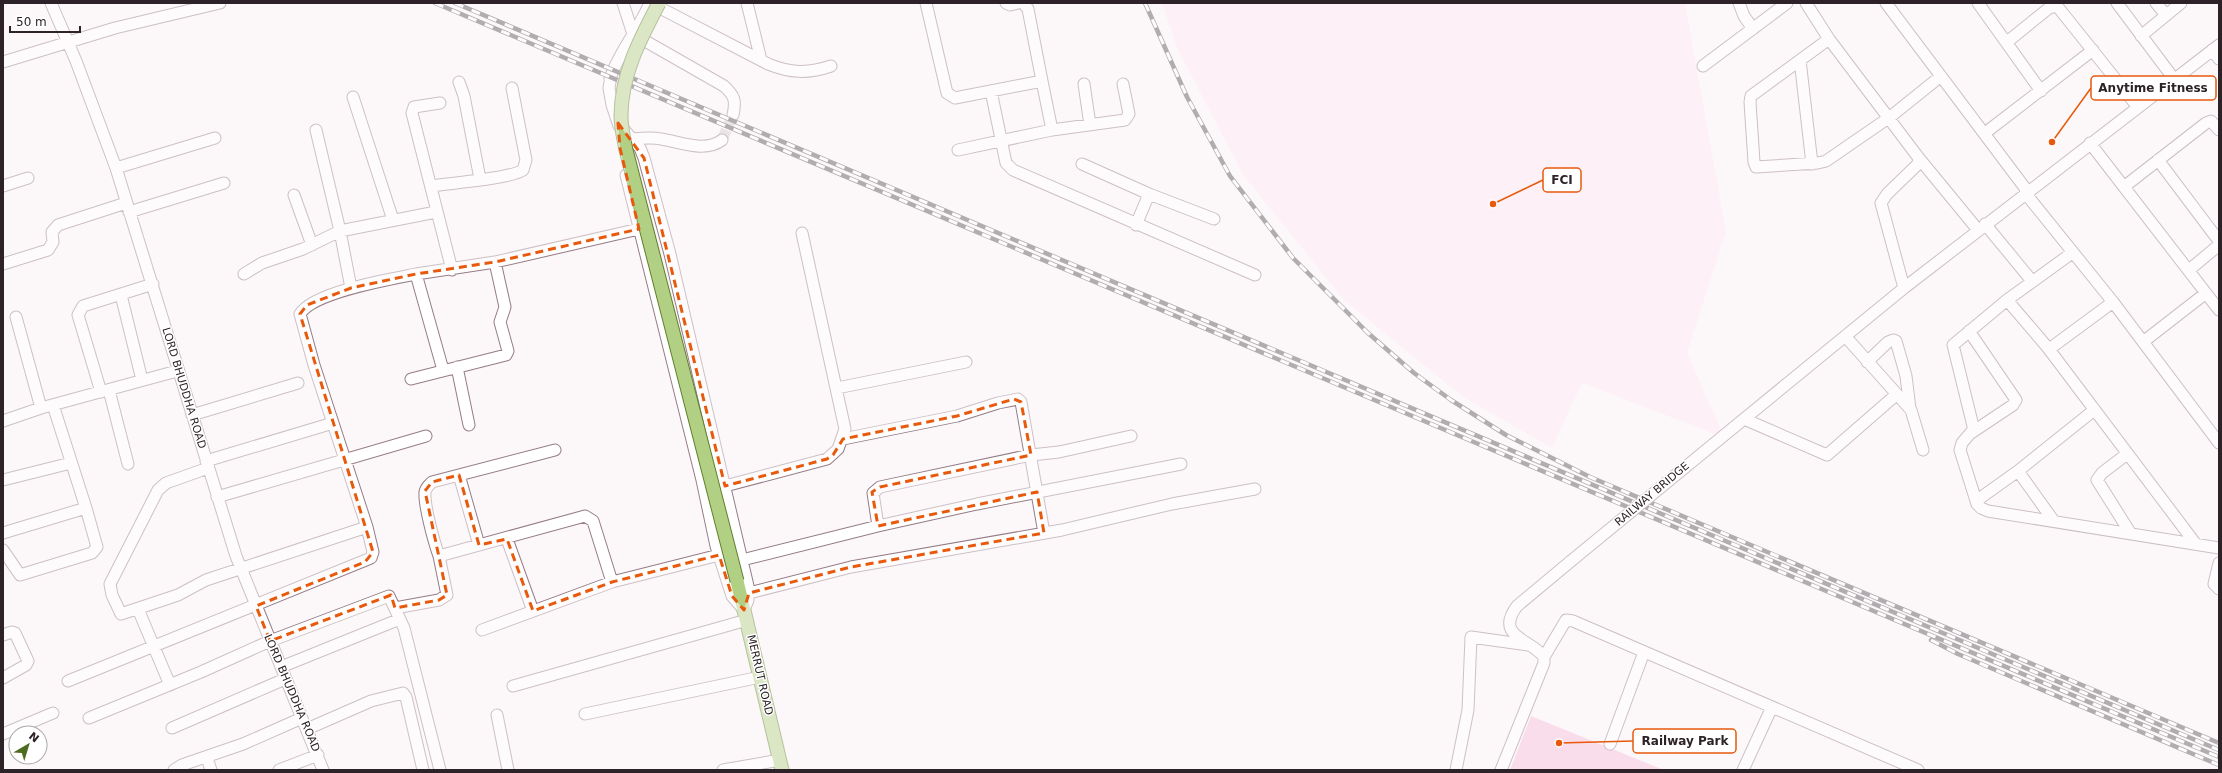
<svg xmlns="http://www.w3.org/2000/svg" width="2222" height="773" font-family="'DejaVu Sans',sans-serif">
<rect width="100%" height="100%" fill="#fcf7f9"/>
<path fill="#ffe9f3" d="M 1162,3 L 1685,3 L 1726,232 L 1687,353 L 1725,438 L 1582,383 L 1552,448 L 1463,397 L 1344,300 L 1243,175 L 1177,48 Z"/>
<path fill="#f9bdda" d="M 1531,716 L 1664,770 L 1510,770 Z"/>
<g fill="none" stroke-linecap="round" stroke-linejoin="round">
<path stroke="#d2cccf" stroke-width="11" stroke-dasharray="11 5.5" stroke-linecap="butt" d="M 722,140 L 733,115"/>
<g stroke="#957c88" stroke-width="13">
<path id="minor" d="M 51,3 L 76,61 L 116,168 L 236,556 L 323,770
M 623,3 L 633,34 L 724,86 C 735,96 736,101 733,115
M 747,3 L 761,60
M 926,3 L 947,93 L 955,98 L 1042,81 L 1052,130 L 958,150
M 1006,3 L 1010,5 L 1018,3
M 1023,3 L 1028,9 L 1042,81
M 1739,3 L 1744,16 L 1753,29
M 1806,3 L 1829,39 L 1918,157 L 1919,161 L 1917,165 L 1887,194 L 1881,203 L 1904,288
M 1886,3 L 2025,188 L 2026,194 L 2113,302 L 2219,443
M 1978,3 L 2041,91
M 2117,3 L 2174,79
M 2156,3 L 2166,15
M 662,9 L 768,64 C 790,73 808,74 831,66
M 2141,36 L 2181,3
M 1829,39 L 1751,96 L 1750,102 L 1754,162 L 1756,167 L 1818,163 L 1826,161 L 1890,117 L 1941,76
M 2007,42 L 2049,8 L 2057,6 L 2137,106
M 2212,50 L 2219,59
M 1800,60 L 1812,164
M 3,62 L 115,28 L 220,3
M 1703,66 L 1787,3
M 459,82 L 464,96 L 480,179
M 1084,84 L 1090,125
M 991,91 L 1006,163 L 1013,170 L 1255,275
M 353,97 L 393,220
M 440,103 L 414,107 L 412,113 L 452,270
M 620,125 L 640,148 L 644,158 L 670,254 L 748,586 L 748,600 L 744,610 L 732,596 L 716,546 L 702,480 L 626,175
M 619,126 L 612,105 L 609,88 L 611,76 L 610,79 C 617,55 639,29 650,3
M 316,130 L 340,231 L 351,288
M 1052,130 L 1125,120 L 1129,114 L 1123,84
M 1985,133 L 2093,50
M 633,139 C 642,138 652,137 661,139 C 681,142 705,153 722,140
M 2090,143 L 2219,310
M 1918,157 L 1978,230
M 2158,160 L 2219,241
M 1082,164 L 1149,194
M 116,168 L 215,138
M 3,186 L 28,178
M 431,186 C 450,183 510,179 523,170 L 526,160 L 512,88
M 2125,186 L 2206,123 L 2211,121 L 2219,130
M 294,195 L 312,245
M 129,212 L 224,183
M 1985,224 L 2032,281
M 1136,225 L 1149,194 L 1214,219
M 3,264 L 48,250 L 53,242 L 52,232 L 58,225 L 126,203
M 2189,270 L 2219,245
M 244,274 L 262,263 L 303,249 L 340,231 L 436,212
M 121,295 L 142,380
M 2007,300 L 2072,253
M 2113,302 L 2052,347 L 2048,348 L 2007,300 L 1953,345 L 1973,426 L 1973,430 L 1962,443 L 1960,450 L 1977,504 L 1981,508 L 1988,511 L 2219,548
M 16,317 L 41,408
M 1969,331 L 2016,400 L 2013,405 L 1971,433
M 1845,336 L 1911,410 L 1923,450
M 2143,342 L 2206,293
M 2048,348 L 2195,543
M 1867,362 L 1888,342 L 1893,340 L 1896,341 L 1906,376 L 1910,409
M 457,367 L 469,425
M 443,370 L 416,274 L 495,262 L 639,229
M 411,379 L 506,355 L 508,351 L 500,322 L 505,307 L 495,262
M 837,388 L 966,362
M 109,390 L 128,464
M 101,392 L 78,315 L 83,306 L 153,284
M 192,415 L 298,383
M 1744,419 L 1827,455 L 1897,394
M 3,421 L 41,408 L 177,371
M 1733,428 L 1904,288 L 2219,45
M 1131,436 L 1059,452 L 1031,455 L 880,487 L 873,493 L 878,526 L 977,504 L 1181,464
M 843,439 L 957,416 L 998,403 L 1018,399 L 1021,402 L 1044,533
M 555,450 L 432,482 C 429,485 426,487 425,492 C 424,506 434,542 439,556 L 585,516 L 593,521 L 612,582
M 2127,454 L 2102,473 L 2097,480 L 2131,534
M 206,461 L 333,423
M 208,468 L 166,483 L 158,490 L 110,584 L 112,595 L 121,614 L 178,595 L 206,580 L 367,527
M 2018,471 L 2053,520
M 459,475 L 479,545
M 3,480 L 71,463
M 725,486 L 827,459 L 838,449 L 845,429 L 802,233
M 217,497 L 426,436
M 1976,501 L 2018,471 L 2093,411
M 3,533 L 86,508 L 53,405
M 507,539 L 533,611
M 3,550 L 20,575 L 92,553 L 97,547 L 86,508
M 742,560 L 878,526
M 2219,563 L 2214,584 L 2219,589
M 749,593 L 851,567 L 1062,530 L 1172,504 L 1255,489
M 395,608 L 439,600 L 447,595 L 439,556
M 138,609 L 170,685
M 482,630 L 612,582 L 719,555
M 3,635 L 12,632 L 15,633 L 28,661 L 26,665 L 3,678
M 1544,657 C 1531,639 1494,637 1517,606 L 1571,561
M 281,667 L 400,619
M 68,681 L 371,558 L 373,552 L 367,527 L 314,365 L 300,314 C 313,292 391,279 416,274
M 513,686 L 747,620
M 585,714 L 760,677
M 497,715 L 508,770
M 89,718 L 201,672 L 270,641 L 389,596 L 404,628 L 440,770
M 172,728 L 285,679
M 307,729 L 371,701 L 403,693 L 406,697 L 423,770
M 3,734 L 53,713
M 1610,744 L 1644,652
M 207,758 L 211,770
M 174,770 L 182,765 L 243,744 L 302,718
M 279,770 L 318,755
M 723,770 L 780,760
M 1456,770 L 1468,710 L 1471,637 L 1528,645
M 1501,770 L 1544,663 L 1544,657 L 1566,620 L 1573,621 L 1918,770
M 1743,770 L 1772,707"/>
</g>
<g stroke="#627f2d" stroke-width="15">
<path id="major" d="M 737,581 L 782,770"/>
</g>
<use href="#minor" stroke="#fff" stroke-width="11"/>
<use href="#major" stroke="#b2d083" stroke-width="13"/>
<g stroke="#585054" stroke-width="4.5">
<path id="rail" d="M 435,3 L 2219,757
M 455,3 L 2219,750
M 1145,3 L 1187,97 L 1230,176 L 1293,258 L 1368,333 L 1414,373 L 1451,400 L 1506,435 L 1590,477 L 2219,743
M 1931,640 L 1958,654 L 2219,765"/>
</g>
<use href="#rail" stroke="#fff" stroke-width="3" stroke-dasharray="9" stroke-linecap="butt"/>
<g stroke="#957c88" stroke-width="13" stroke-linecap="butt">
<path id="minor-bridge" d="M 1571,561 L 1733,428"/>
</g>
<g stroke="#627f2d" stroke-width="15" stroke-linecap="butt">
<path id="major-bridge" d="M 659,3 C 640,39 621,75 621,116 C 621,128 624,139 626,150 L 737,581"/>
</g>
<use href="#minor-bridge" stroke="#fff" stroke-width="11"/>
<use href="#major-bridge" stroke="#b2d083" stroke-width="13"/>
</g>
<path d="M0 0H2222V773H0ZM 618,123 L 644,158 L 725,486 L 827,459 L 833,455 L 843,439 L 957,416 L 1014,399 L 1021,402 L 1031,455 L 880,487 L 872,492 L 878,526 L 1037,492 L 1044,533 L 851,567 L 749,593 L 744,610 L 732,596 L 719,555 L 612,582 L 533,611 L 507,539 L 479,545 L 459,475 L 432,482 L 425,491 L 447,595 L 439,600 L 395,608 L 391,595 L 270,641 L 256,606 L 365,562 L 373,552 L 300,314 L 307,305 L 351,288 L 416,274 L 495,262 L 639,229 L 620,148 Z" fill="#fcf7f9" fill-opacity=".55" fill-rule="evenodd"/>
<path fill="none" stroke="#e8590c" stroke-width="3" stroke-dasharray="8 5" stroke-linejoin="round" d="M 618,123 L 644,158 L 725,486 L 827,459 L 833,455 L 843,439 L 957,416 L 1014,399 L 1021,402 L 1031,455 L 880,487 L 872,492 L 878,526 L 1037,492 L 1044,533 L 851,567 L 749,593 L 744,610 L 732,596 L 719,555 L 612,582 L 533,611 L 507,539 L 479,545 L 459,475 L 432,482 L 425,491 L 447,595 L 439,600 L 395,608 L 391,595 L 270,641 L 256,606 L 365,562 L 373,552 L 300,314 L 307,305 L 351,288 L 416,274 L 495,262 L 639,229 L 620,148 Z"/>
<g text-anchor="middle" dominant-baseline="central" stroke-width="3" stroke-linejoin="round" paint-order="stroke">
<g font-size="11" fill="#2c2227" stroke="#fff">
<text transform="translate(184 388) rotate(73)">LORD BHUDDHA ROAD</text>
<text transform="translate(1652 494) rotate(-40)">RAILWAY BRIDGE</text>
<text transform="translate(760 675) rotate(77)">MERRUT ROAD</text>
<text transform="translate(292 693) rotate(67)">LORD BHUDDHA ROAD</text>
</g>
</g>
<path fill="none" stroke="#e8590c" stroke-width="1.5" d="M2052 142L2091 88M1493 204L1543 180M1559 743L1633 741"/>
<g fill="#e8590c" stroke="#fff" stroke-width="1.5">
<circle cx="2052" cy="142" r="4"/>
<circle cx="1493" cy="204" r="4"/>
<circle cx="1559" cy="743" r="4"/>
</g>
<g fill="#fff" stroke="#e8590c" stroke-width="1.5">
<rect x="2091" y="76" width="125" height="24" rx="4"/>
<rect x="1543" y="168" width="38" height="24" rx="4"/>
<rect x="1633" y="729" width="103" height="24" rx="4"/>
</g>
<g font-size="12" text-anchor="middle" font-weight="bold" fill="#2c2227">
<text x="2153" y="92">Anytime Fitness</text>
<text x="1562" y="184">FCI</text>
<text x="1685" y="745">Railway Park</text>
</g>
<rect width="2222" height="773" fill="none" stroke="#2c2227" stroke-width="8"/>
<g transform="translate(28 745) rotate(38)"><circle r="19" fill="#ffffff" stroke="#aba7a9"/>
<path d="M0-3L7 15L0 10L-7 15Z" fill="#4d6c21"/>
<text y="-6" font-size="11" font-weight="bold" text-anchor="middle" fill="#2c2227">N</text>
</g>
<path d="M10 26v6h70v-6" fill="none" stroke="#2c2227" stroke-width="2"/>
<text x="16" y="26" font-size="12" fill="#2c2227" stroke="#ffffff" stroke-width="3" paint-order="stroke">50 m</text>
</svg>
